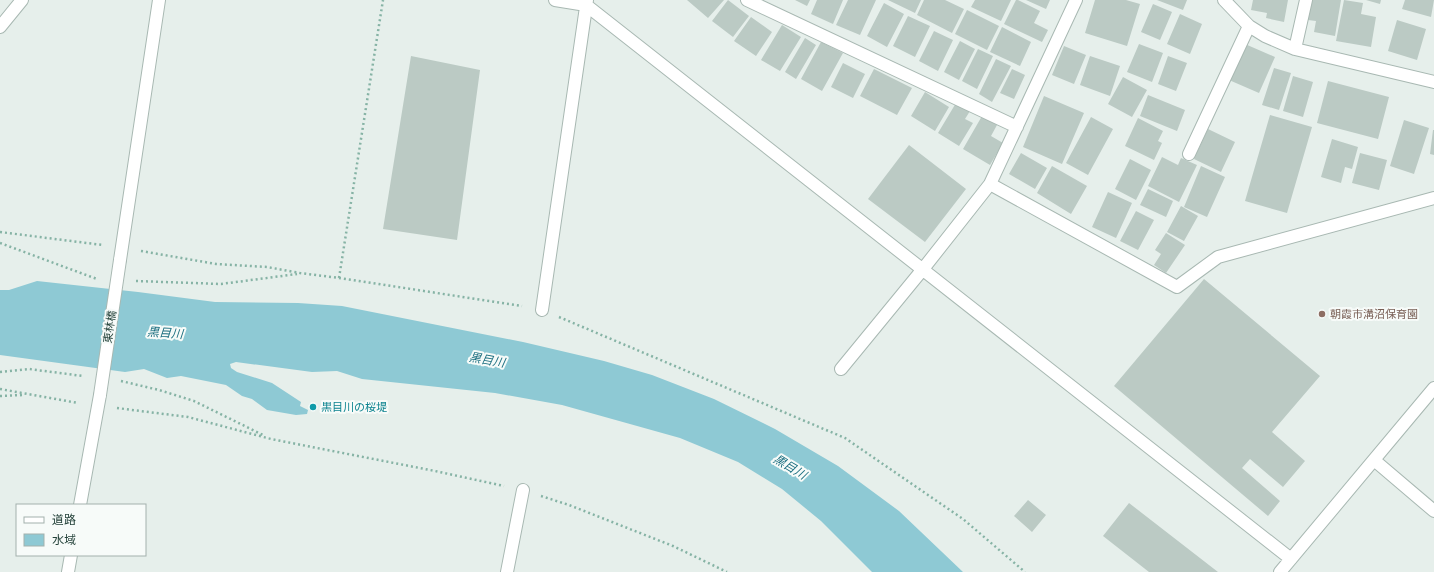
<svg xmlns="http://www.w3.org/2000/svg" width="1434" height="572" font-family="'Roboto Condensed','Noto Sans JP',sans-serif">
<rect width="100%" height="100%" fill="#e6efeb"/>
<path fill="#8ec9d4" d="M 37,281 L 138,292 L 215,302 L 298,303 L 342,306 L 523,342 L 604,361 L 652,375 L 714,399 L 775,429 L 838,466 L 899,511 L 963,572 L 872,572 L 821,521 L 782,489 L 738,462 L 680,438 L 562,405 L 495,393 L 362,379 L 337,371 L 312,372 L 236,362 L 230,364 L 231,368 L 237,372 L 272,383 L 301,402 L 300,406 L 308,410 L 307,414 L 296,415 L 267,410 L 252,399 L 242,396 L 226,385 L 181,376 L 167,378 L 144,369 L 125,372 L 0,355 L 0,290 L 9,290 Z"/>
<path fill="#bbcac4" d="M 687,0 L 724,0 L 708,18 Z
M 728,0 L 749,16 L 733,37 L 712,21 Z
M 795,0 L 810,0 L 807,6 Z
M 817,0 L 843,0 L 833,24 L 811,14 Z
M 848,0 L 876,0 L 860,35 L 836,25 Z
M 888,0 L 921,0 L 915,13 Z
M 924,0 L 945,0 L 964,9 L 952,33 L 917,15 Z
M 975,0 L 1011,0 L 1001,21 L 971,7 Z
M 1016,0 L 1018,0 L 1040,11 L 1034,23 L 1048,30 L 1042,42 L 1004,24 Z
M 1026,0 L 1050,0 L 1046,9 Z
M 1095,0 L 1126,0 L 1140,4 L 1127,46 L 1085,33 Z
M 1157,0 L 1187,0 L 1183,10 Z
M 1253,0 L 1288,0 L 1284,22 L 1266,18 L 1267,13 L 1251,10 Z
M 1311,0 L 1341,0 L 1335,36 L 1314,32 L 1316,21 L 1308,20 Z
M 1344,0 L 1363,3 L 1361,14 L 1376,17 L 1371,47 L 1336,41 Z
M 1366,0 L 1381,0 L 1380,4 Z
M 1405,0 L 1434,0 L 1431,17 L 1402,9 Z
M 884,3 L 904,14 L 887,47 L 867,36 Z
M 1153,4 L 1172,12 L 1160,40 L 1141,32 Z
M 967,10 L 999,26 L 987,50 L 955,34 Z
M 1180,14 L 1202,24 L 1190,54 L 1167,44 Z
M 908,16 L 930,26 L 915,57 L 893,46 Z
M 751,17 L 772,32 L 756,56 L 734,41 Z
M 1397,20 L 1426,29 L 1417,60 L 1388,51 Z
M 782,25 L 801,37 L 780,71 L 761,60 Z
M 1002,27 L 1031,42 L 1020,66 L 990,52 Z
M 934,31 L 953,40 L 938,71 L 919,61 Z
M 805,38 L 816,45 L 796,79 L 785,72 Z
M 960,41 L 975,49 L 959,80 L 944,72 Z
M 821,42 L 843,53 L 822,91 L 801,79 Z
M 1139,44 L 1163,53 L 1152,82 L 1127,72 Z
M 1245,44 L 1275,57 L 1259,93 L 1229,80 Z
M 1064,46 L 1086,55 L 1074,84 L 1052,75 Z
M 978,49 L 993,56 L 977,89 L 962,81 Z
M 411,56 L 480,70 L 457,240 L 383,229 Z
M 1090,56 L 1120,66 L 1110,96 L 1080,85 Z
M 1168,56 L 1187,63 L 1176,91 L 1158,84 Z
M 996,59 L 1011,66 L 992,102 L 979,94 Z
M 843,63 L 865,74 L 853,98 L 831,87 Z
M 1274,68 L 1291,73 L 1279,110 L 1262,105 Z
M 874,69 L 912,88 L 897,115 L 860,96 Z
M 1012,69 L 1025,75 L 1014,99 L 1000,93 Z
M 1293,76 L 1313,82 L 1303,117 L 1283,111 Z
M 1123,77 L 1147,90 L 1132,117 L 1108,104 Z
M 1328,81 L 1389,97 L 1378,139 L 1317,123 Z
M 925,92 L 949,107 L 935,131 L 911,116 Z
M 1148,95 L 1185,110 L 1177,131 L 1140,116 Z
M 1044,96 L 1084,113 L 1062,164 L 1023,147 Z
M 956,103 L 970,111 L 965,119 L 973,123 L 959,146 L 938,133 Z
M 1270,115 L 1312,127 L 1287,213 L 1245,201 Z
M 982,116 L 997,125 L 991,136 L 1003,143 L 990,165 L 963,149 Z
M 1091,117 L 1113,129 L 1088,175 L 1066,163 Z
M 1138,118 L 1163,131 L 1158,141 L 1162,143 L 1154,160 L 1125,146 Z
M 1404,120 L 1429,128 L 1414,174 L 1390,166 Z
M 1208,129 L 1235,142 L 1221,172 L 1194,159 Z
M 1433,130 L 1434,130 L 1434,155 L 1430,154 Z
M 1332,139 L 1358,147 L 1352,169 L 1345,167 L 1341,183 L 1321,177 Z
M 909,145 L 966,189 L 925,242 L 868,199 Z
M 1021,153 L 1047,168 L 1035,189 L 1009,174 Z
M 1360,153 L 1387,160 L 1379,190 L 1352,183 Z
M 1162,157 L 1178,165 L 1181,158 L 1197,165 L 1179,202 L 1148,186 Z
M 1130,159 L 1151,170 L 1136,200 L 1115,189 Z
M 1052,166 L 1087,186 L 1071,214 L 1037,193 Z
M 1201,166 L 1225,177 L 1207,217 L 1184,207 Z
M 1148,189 L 1173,201 L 1166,217 L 1140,205 Z
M 1108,192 L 1132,203 L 1116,238 L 1092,227 Z
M 1181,206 L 1198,216 L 1184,241 L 1167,232 Z
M 1136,211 L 1154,220 L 1138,250 L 1120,241 Z
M 1166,233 L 1185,245 L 1166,273 L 1154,265 L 1161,254 L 1155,250 Z
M 1204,279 L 1320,376 L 1272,432 L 1305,461 L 1283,487 L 1250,459 L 1242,468 L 1280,501 L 1268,516 L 1114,386 Z
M 1028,500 L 1046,515 L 1032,532 L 1014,516 Z
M 1129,503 L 1218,572 L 1149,572 L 1103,536 Z"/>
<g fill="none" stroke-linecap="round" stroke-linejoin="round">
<g stroke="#a8b8b2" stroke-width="14">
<path id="minor" d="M 555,0 L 586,5 L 1291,559
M 747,0 L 1017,127
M 1224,0 L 1249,26 L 1265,36 L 1295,49 L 1434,82
M 0,27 L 22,0
M 1295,49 L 1306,0
M 1189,154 L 1249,26
M 990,184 L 1177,287 L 1218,257 L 1434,198
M 120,260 L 159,0
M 542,310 L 587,0
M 841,369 L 923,269 L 990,184 L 1076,0
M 1374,460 L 1434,511
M 80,505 L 100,395
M 68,572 L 71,555
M 507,572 L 523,490
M 1280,572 L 1434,388"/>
</g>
<path stroke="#86b3a5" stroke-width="2.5" stroke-dasharray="2 3" stroke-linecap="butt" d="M 0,232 L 103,245
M 0,243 L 97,279
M 141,251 L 216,264 L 267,267 L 300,273 L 339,278 L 522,306
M 339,278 L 383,0
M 136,281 L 221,284 L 297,274
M 559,317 L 845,438 L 963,519 L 1025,572
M 0,372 L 29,369 L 83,376
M 121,381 L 159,390 L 194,401 L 265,436
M 0,389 L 78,403
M 0,396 L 23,395
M 117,408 L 188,417 L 271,439 L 435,471 L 504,486
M 541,496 L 569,505 L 673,546 L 727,572"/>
<use href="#minor" stroke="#fff" stroke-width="12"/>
<g stroke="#a8b8b2" stroke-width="14" stroke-linecap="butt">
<path id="minor-bridge" d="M 100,395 L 120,260"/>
</g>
<use href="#minor-bridge" stroke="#fff" stroke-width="12"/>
</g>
<circle fill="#8d6e63" stroke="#f7fbf9" stroke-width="1.5" cx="1322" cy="314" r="4"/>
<circle fill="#0f9aa8" stroke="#f7fbf9" stroke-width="1.5" cx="313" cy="407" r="4"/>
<g text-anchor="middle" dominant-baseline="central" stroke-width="4" stroke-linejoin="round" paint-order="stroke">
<g font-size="11" fill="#785e54" stroke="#f7fbf9" text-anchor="start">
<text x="1330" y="314">朝霞市溝沼保育園</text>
</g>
<g font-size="11" fill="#24423a" stroke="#f7fbf9">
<text transform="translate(110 327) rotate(-81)">東林橋</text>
</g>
<g font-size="11" fill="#0d838f" stroke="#f7fbf9" text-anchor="start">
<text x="321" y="407">黒目川の桜堤</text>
</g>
<g font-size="12" font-style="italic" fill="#1c6f80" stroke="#f7fbf9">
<text transform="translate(165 333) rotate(4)">黒目川</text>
<text transform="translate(487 360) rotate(10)">黒目川</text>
<text transform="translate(790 467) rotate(31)">黒目川</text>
</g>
</g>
<rect x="16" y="504" width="130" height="52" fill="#f7fbf9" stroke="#a3b1ad"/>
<rect x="24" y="517" width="20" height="6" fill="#ffffff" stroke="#a3b1ad"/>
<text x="52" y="524" font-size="12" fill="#24423a">道路</text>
<rect x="24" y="534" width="20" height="12" fill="#8ec9d4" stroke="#a3b1ad"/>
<text x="52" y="544" font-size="12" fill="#24423a">水域</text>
</svg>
